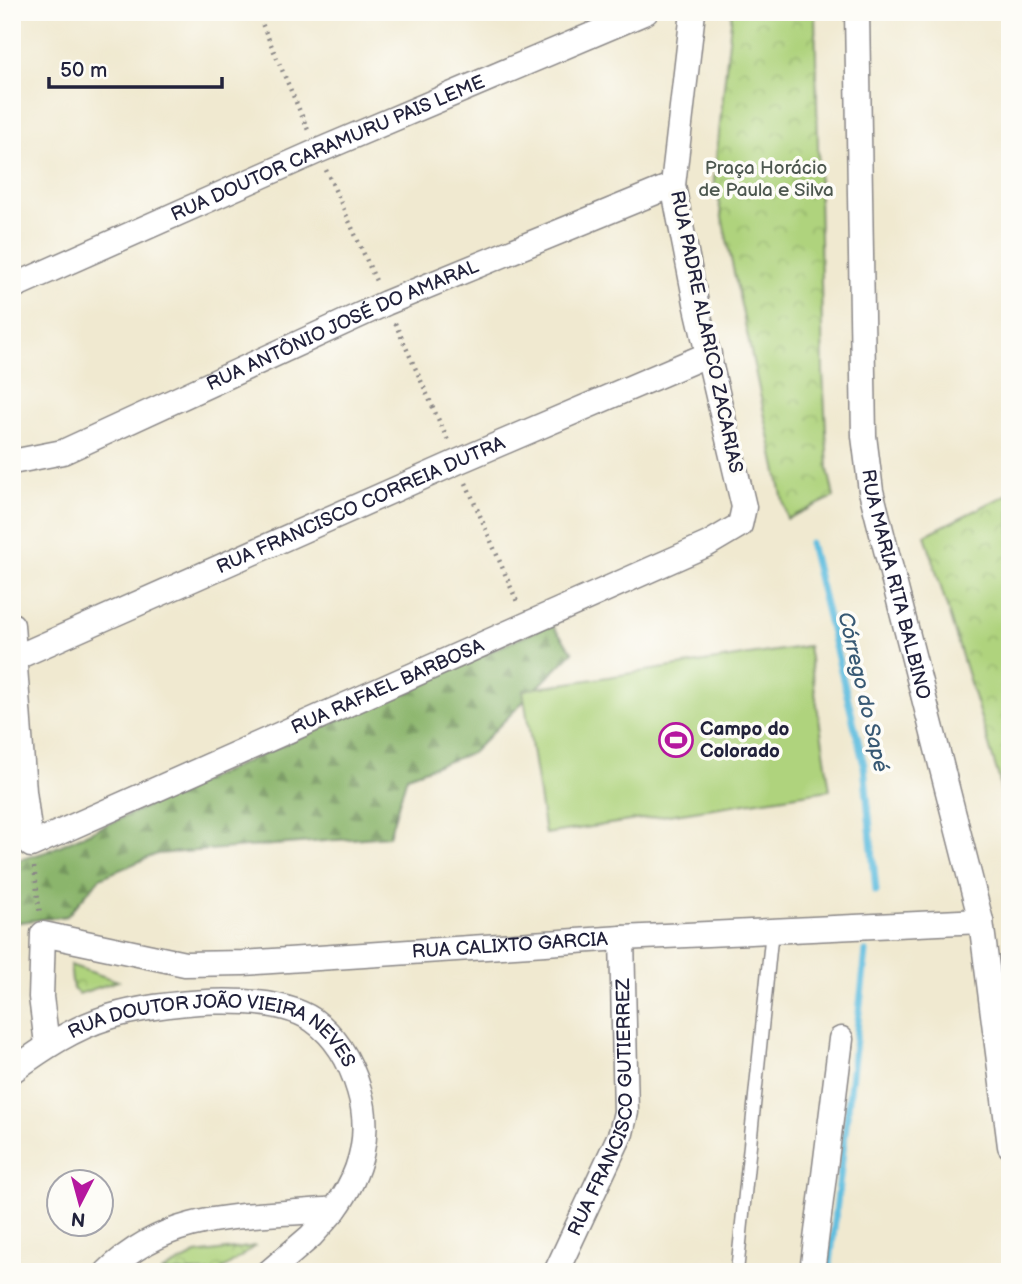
<svg xmlns="http://www.w3.org/2000/svg" width="1022" height="1284" font-family="'Balsamiq Sans',sans-serif">
<defs>
<pattern id="forest-firs" width="22" height="20" patternUnits="userSpaceOnUse" patternTransform="scale(1.75)"><rect width="22" height="20" fill="#8bb56c"/><path d="M5 1l3.5 6h-7zM16 11l3.5 6h-7z" fill="#71935a"/></pattern>
<pattern id="park-crowns" width="20" height="18" patternUnits="userSpaceOnUse" patternTransform="scale(1.75)"><rect width="20" height="18" fill="#afd37d"/><path d="M2 6a3 3 0 1 1 6 0M12 15a3 3 0 1 1 6 0" fill="none" stroke="#96b56d"/></pattern>
</defs>
<rect width="100%" height="100%" fill="#fdfcf7"/>
<filter id="ink" filterUnits="userSpaceOnUse"><feTurbulence type="fractalNoise" baseFrequency=".0143" numOctaves="2"/><feDisplacementMap in="SourceGraphic" scale="14" xChannelSelector="R" yChannelSelector="G"/><feConvolveMatrix kernelMatrix="1 2 1 2 8 2 1 2 1" color-interpolation-filters="sRGB"/></filter>
<filter id="wash" filterUnits="userSpaceOnUse"><feTurbulence type="fractalNoise" baseFrequency=".00686" numOctaves="4" result="noise"/><feDisplacementMap in="SourceGraphic" scale="28" xChannelSelector="R" yChannelSelector="G"/><feGaussianBlur stdDeviation="1.57" result="paint"/><feColorMatrix in="noise" values="0 0 0 0 0 0 0 0 0 0 0 0 0 0 0 0 0 1.4 0 .05"/><feComposite in="paint" operator="in"/></filter>
<g filter="url(#wash)">
<rect width="100%" height="100%" fill="#f0e9d0"/>
<path fill="url(#forest-firs)" stroke="#566c54" stroke-width="2" d="M 551,624 L 573,652 L 472,753 L 407,776 L 389,836 L 157,854 L 100,878 L 67,916 L 12,923 L 12,862 L 46,852 Z"/>
<path fill="url(#park-crowns)" stroke="#687a5c" stroke-width="2" d="M 732,12 L 815,12 L 823,372 L 828,469 L 834,497 L 787,519 L 714,180 Z
M 1010,493 L 1010,862 L 999,778 L 925,535 Z
M 70,965 L 118,981 L 79,994 L 73,989 Z
M 256,1246 L 219,1272 L 161,1272 L 196,1254 Z"/>
<path fill="#afd37d" stroke="#687a5c" stroke-width="2" d="M 808,646 L 830,790 L 545,834 L 523,690 Z"/>
<g fill="none" stroke-linecap="round" stroke-linejoin="round">
<path stroke="#61bedf" stroke-width="7" d="M 810,543 L 864,765 L 876,891
M 829,1272 L 866,952"/>
</g>
</g>
<g filter="url(#ink)">
<g fill="none" stroke-linecap="round" stroke-linejoin="round">
<g stroke="#898686" stroke-width="15">
<path id="lane" d="M 737,1272 L 772,930"/>
</g>
<g stroke="#898686" stroke-width="27">
<g id="street">
<path id="s1" d="M 857,12 L 864,436 L 871,491 L 981,921 L 1010,1146"/>
<path id="s2" d="M 12,287 L 318,151 L 646,12"/>
<path id="s3" d="M 12,462 L 63,452 L 386,303 L 673,185"/>
<path id="s4" d="M 12,625 L 24,791 L 31,845 L 708,544 L 740,525 L 744,507 L 696,303 L 673,185 L 693,12"/>
<path id="s5" d="M 15,658 L 457,462 L 709,354"/>
<path id="s6" d="M 47,1044 L 41,997 L 43,934 L 185,964 L 243,963 L 622,938 L 981,921"/>
<path id="s7" d="M 12,1071 C 42,1049 73,1028 109,1017 C 158,1002 269,990 313,1020 C 337,1037 351,1063 359,1090 C 372,1133 361,1174 335,1209 C 251,1218 172,1208 107,1272"/>
<path d="M 269,1272 L 311,1236 L 335,1209"/>
<path id="s8" d="M 556,1272 L 621,1133 L 626,1112 L 622,938"/>
<path d="M 812,1272 L 841,1039"/>
</g>
</g>
<path stroke="#898686" stroke-width="4.5" stroke-dasharray="2 5" stroke-linecap="butt" d="M 257,12 L 308,130
M 326,170 L 377,283
M 395,323 L 449,443
M 466,483 L 518,604
M 34,867 L 40,914
M 12,932 L 22,931"/>
<use href="#lane" stroke="#fff" stroke-width="12"/>
<use href="#street" stroke="#fff" stroke-width="24"/>
</g>
</g>
<defs>
<g id="stadium-ring" transform="scale(1.75)"><circle r="9.5" fill="#fdfcf7" stroke="#b5179e" stroke-width="1.5"/><path d="M0-5a6.5 5 0 1 0 0 10a6.5 5 0 1 0 0-10ZM-3.5-1.8h7v3.6h-7Z" fill="#b5179e"/></g>
</defs>
<g fill-rule="evenodd">
<use href="#stadium-ring" x="676" y="740"/>
</g>
<g text-anchor="middle" dominant-baseline="central" stroke-width="7" stroke-linejoin="round" paint-order="stroke">
<g font-size="19" fill="#22223b" stroke="#fdfcf7">
<text stroke="none"><textPath href="#s2" startOffset="345">RUA DOUTOR CARAMURU PAIS LEME</textPath></text>
<text stroke="none"><textPath href="#s3" startOffset="359">RUA ANTÔNIO JOSÉ DO AMARAL</textPath></text>
<text transform="translate(706 332) rotate(78)">RUA PADRE ALARICO ZACARIAS</text>
<text stroke="none"><textPath href="#s5" startOffset="378">RUA FRANCISCO CORREIA DUTRA</textPath></text>
<text stroke="none"><textPath href="#s1" startOffset="576">RUA MARIA RITA BALBINO</textPath></text>
<text stroke="none"><textPath href="#s4" startOffset="611">RUA RAFAEL BARBOSA</textPath></text>
<text stroke="none"><textPath href="#s6" startOffset="581">RUA CALIXTO GARCIA</textPath></text>
<text stroke="none"><textPath href="#s7" startOffset="224">RUA DOUTOR JOÃO VIEIRA NEVES</textPath></text>
<text stroke="none"><textPath href="#s8" startOffset="175">RUA FRANCISCO GUTIERREZ</textPath></text>
</g>
<g font-size="19" fill="#4c574f" stroke="#fdfcf7">
<text x="766" y="168">Praça Horácio<tspan x="766" dy="22">de Paula e Silva</tspan></text>
</g>
<g font-size="19" font-weight="bold" fill="#22223b" stroke="#fdfcf7" text-anchor="start">
<text x="700" y="729">Campo do<tspan x="700" dy="22">Colorado</tspan></text>
</g>
<g font-size="21" font-style="italic" fill="#385974" stroke="#fdfcf7">
<text transform="translate(863 692) rotate(77)">Córrego do Sapé</text>
</g>
</g>
<rect width="1022" height="1284" fill="none" stroke="#fdfcf7" stroke-width="42"/>
<g transform="translate(80 1203) rotate(186)"><circle r="33" fill="#fdfcf7" stroke="#a5a5ac" stroke-width="2"/>
<path d="M0-5L12 26L0 18L-12 26Z" fill="#b5179e"/>
<text y="-10" font-size="19" font-weight="bold" text-anchor="middle" fill="#22223b">N</text>
</g>
<path d="M49 77v10h173v-10" fill="none" stroke="#22223b" stroke-width="3.5"/>
<text x="60" y="77" font-size="21" fill="#22223b" stroke="#fdfcf7" stroke-width="5" paint-order="stroke">50 m</text>
</svg>
